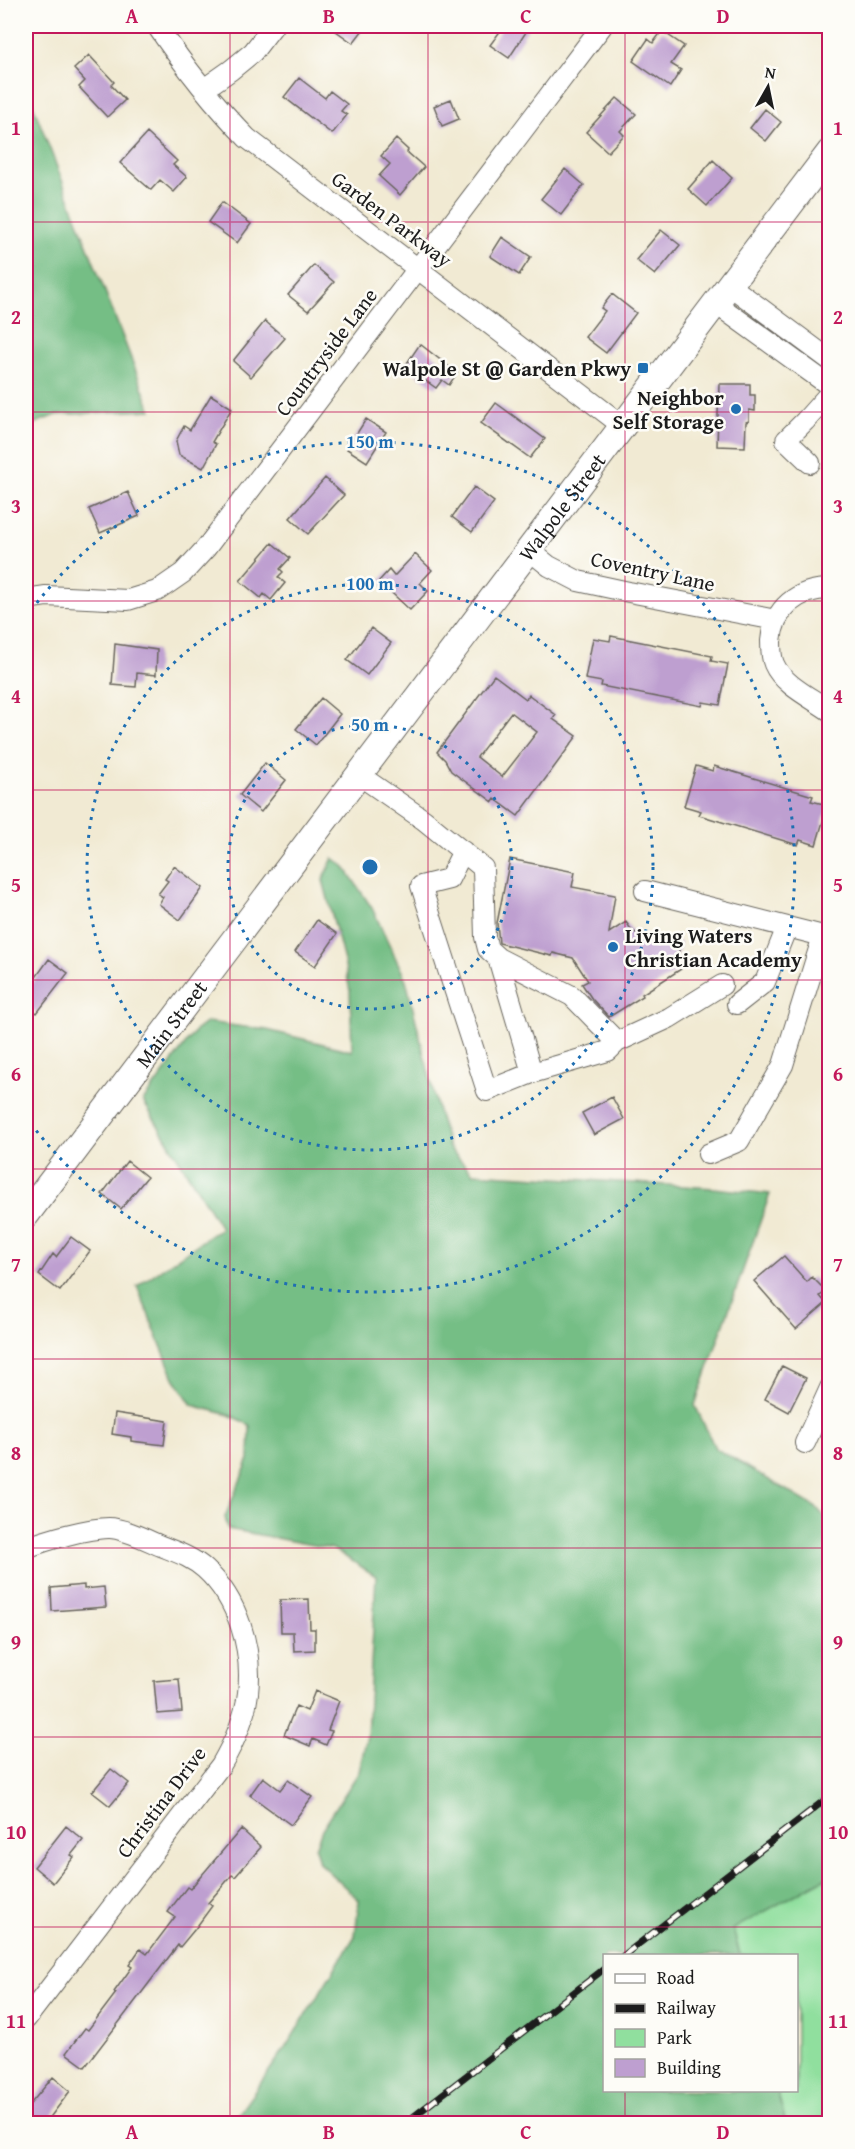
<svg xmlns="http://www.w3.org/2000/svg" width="855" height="2149" font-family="'Gentium Book Plus',serif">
<rect width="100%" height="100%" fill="#fdfcf7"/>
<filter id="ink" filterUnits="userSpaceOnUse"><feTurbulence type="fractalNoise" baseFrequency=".0167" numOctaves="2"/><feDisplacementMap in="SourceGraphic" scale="12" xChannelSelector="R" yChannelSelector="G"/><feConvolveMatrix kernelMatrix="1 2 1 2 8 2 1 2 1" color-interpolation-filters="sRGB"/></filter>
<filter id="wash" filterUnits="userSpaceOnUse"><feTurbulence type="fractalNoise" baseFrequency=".008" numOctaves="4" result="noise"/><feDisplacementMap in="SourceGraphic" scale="24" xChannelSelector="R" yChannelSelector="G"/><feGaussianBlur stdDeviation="1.35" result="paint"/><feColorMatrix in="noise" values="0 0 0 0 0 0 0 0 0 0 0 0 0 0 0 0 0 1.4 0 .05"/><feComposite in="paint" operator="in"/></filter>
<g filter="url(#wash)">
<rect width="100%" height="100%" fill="#f1ead3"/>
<path fill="#90df9e" stroke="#567e5d" stroke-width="1.5" d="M 829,1876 L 829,2123 L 786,2123 L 777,2091 L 796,2090 L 796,1956 L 740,1955 L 732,1929 Z"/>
<path fill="#74be85" stroke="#486d50" stroke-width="1.5" d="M 26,87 L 151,410 L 56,415 L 26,427 Z
M 333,858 L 344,866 L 372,908 L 406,980 L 438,1111 L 449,1148 L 473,1173 L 714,1188 L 770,1194 L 695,1405 L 715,1448 L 817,1508 L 829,1522 L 829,1876 L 733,1929 L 740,1955 L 604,1956 L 604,2090 L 777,2091 L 786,2123 L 232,2123 L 284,2050 L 355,1936 L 359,1900 L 319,1863 L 315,1848 L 322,1829 L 359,1772 L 367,1736 L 376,1576 L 333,1549 L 228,1529 L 225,1517 L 249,1459 L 250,1425 L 229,1415 L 192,1405 L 174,1378 L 137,1286 L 221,1228 L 143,1101 L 195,1031 L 207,1022 L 267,1030 L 352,1051 L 350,991 L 344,961 L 323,880 Z"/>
<g id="blocks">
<path fill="#be9fd0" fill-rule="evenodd" d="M 329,26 L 366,26 L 353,43 Z
M 504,26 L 530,26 L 509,58 L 490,45 Z
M 662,31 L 684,46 L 671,64 L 681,70 L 670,87 L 633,61 L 648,39 L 653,43 Z
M 89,55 L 114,82 L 111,85 L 125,100 L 107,117 L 79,87 L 85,81 L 74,69 Z
M 299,78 L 325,98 L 330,91 L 347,104 L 341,111 L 347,115 L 332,134 L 284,97 Z
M 617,98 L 636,114 L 620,131 L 624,135 L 608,152 L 586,132 Z
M 451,99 L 459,119 L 442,126 L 434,106 Z
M 765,109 L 781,122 L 766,141 L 750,128 Z
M 147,133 L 177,161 L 173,165 L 187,177 L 174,192 L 160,180 L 151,190 L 120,163 Z
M 396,139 L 408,150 L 407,152 L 424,167 L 400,195 L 379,176 L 390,164 L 381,156 Z
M 713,160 L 732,178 L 707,206 L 688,189 Z
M 565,169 L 584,185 L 561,215 L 541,199 Z
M 222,202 L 251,224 L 237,243 L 208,222 Z
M 661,230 L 680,245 L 655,275 L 636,260 Z
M 502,237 L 531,257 L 519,275 L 490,256 Z
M 314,265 L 334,282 L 308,311 L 288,295 Z
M 612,294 L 636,313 L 606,353 L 585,337 L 605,311 L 601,308 Z
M 265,321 L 285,338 L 251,377 L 233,361 Z
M 420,344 L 457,373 L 449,385 L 442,380 L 436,388 L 405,366 Z
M 719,384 L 750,384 L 750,395 L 755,395 L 755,411 L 749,410 L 749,421 L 746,422 L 745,447 L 717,446 Z
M 211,395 L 232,408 L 212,442 L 216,444 L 203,468 L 179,455 L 176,441 L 184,426 L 190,430 Z
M 496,403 L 545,439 L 530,458 L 481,423 Z
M 366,419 L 386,432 L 367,462 L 347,449 Z
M 325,478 L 344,495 L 308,534 L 290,518 Z
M 474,487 L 494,502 L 472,532 L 452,517 Z
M 128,492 L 139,516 L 100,533 L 89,509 Z
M 272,543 L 290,558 L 280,569 L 283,572 L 278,577 L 285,583 L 271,600 L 264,594 L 261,598 L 240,581 Z
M 415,554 L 432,570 L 420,583 L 428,591 L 410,610 L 379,581 L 389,570 L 394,576 Z
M 371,628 L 391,643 L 367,675 L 347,660 Z
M 611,636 L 712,656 L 711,661 L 728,664 L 720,705 L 703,702 L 702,706 L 601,686 L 602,682 L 585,679 L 593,638 L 610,641 Z
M 115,644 L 157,650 L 156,675 L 137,673 L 136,687 L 112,685 Z
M 494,675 L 526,699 L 529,695 L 556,715 L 553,719 L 577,736 L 518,816 L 495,799 L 493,802 L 451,771 L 445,760 L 437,752 ZM 511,712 L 537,732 L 502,777 L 477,757 Z
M 321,698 L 340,714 L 316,745 L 296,729 Z
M 265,763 L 286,780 L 261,812 L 240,795 Z
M 696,766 L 713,771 L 714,766 L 813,796 L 811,801 L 828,805 L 816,845 L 800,840 L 798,845 L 699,815 L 701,811 L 684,806 Z
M 510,859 L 575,872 L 572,887 L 615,895 L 609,933 L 626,922 L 633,932 L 681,942 L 676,962 L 681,969 L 642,994 L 643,996 L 609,1017 L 592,999 L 582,984 L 588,981 L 573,958 L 553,953 L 552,956 L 499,943 L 497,923 Z
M 174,866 L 203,888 L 180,920 L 159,904 L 163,897 L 158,894 L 168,881 L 165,879 Z
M 317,920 L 337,934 L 315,966 L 295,952 Z
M 49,959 L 68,973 L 37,1013 L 26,1005 L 26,991 Z
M 612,1097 L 624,1119 L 594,1135 L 582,1113 Z
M 127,1161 L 147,1177 L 121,1209 L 102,1194 Z
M 71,1237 L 90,1251 L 60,1291 L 39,1275 L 53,1254 L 56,1257 Z
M 784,1256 L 807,1282 L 812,1277 L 826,1291 L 820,1296 L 826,1303 L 796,1329 L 754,1281 Z
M 782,1366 L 806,1378 L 789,1412 L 765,1399 Z
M 115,1413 L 167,1421 L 164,1445 L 131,1441 L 131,1437 L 112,1434 Z
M 84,1585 L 84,1589 L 104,1587 L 106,1607 L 52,1611 L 51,1588 Z
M 309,1599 L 310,1629 L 315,1629 L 315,1650 L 294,1651 L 293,1632 L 281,1632 L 280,1600 Z
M 179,1679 L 182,1712 L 157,1714 L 154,1681 Z
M 315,1691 L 339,1701 L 328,1730 L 332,1731 L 326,1745 L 313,1739 L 310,1746 L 284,1735 L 296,1706 L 307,1711 Z
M 111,1769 L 129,1783 L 110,1806 L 92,1792 Z
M 263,1777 L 280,1790 L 288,1780 L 312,1797 L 291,1825 L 250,1795 Z
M 66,1826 L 83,1840 L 71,1855 L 74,1857 L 53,1883 L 34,1867 Z
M 241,1829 L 261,1847 L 235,1877 L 232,1875 L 208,1903 L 212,1906 L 195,1929 L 180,1947 L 178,1945 L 85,2067 L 66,2053 L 85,2028 L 88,2030 L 116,1993 L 114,1992 L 132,1967 L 129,1965 L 140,1949 L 147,1954 L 175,1917 L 168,1912 L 187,1887 L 190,1889 Z
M 53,2077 L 70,2091 L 45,2124 L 30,2124 L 26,2120 L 26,2109 Z"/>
</g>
</g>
<g filter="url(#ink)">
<use href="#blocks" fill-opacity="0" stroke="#67645c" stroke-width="1.5"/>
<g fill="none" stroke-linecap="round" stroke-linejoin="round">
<g stroke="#67645c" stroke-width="22">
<path id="minor" d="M 157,26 C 184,66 213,103 247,138 L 623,426
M 204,89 L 231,70 L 253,52 L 273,26
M 729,285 L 830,360
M 715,303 L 830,386
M 810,463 L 786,440 L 805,421 L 830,393
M 529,550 L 549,566 L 578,581 L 629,592 L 776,620
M 830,589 C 797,589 774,608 771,641 C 771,648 771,657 774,664 C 783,685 812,698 830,711
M 26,599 L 46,596 L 128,600 L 157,591 L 183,573 L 206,548 L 602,26
M 359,775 L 424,820 L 483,868 L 485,937 L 488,949 L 498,958 L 572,996 L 617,1042
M 463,851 L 449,879 L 421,886 L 487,1091 L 532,1073 L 498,958
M 645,891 L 823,936 L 783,1065 L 739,1141 L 708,1154
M 737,1004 L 765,982 L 787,927
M 532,1073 L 608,1051 L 617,1042 L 669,1018 L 722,985
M 805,1443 L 830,1388
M 26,1548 C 46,1540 87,1528 109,1528 C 123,1528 147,1540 161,1546 C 176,1552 192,1557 205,1569 C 238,1599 253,1649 248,1693 C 245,1718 234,1743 221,1765 L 26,2019"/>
</g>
<g stroke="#67645c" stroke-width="28">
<g id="major">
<path id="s1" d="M 26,1215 L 830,152"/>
</g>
</g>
<use href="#minor" stroke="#fff" stroke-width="20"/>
<use href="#major" stroke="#fff" stroke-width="26"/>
<g stroke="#1c1c1c" stroke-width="7">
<path id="rail" d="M 623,1956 L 830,1796
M 404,2124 L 604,1969"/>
</g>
<use href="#rail" stroke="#fdfcf7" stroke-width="4.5" stroke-dasharray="14" stroke-linecap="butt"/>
</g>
</g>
<path fill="none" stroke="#c2185b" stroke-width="1.5" stroke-opacity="0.55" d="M 230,26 L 230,2124M 428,26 L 428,2124M 625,26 L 625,1956M 26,222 L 830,222M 26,412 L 830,412M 26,601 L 830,601M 26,790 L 830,790M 26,980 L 830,980M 26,1169 L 830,1169M 26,1359 L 830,1359M 26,1548 L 830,1548M 26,1737 L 830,1737M 26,1927 L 830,1927M 625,2090 L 625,2124"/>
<g fill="none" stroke="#1f6fb2" stroke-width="3" stroke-dasharray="3 6">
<circle cx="370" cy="867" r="142"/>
<circle cx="370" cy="867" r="283"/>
<path d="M26 617A425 425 0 1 1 26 1117"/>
</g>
<g fill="#1f6fb2" stroke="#fdfcf7" stroke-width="2">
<rect x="637" y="362" width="12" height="12" rx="3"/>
<circle cx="736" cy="409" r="6"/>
<circle cx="613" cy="947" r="6"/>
</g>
<g text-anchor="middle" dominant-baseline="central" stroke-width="5" stroke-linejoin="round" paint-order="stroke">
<g font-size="21" fill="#1c1c1c" stroke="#fdfcf7">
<text transform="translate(392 219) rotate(37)">Garden Parkway</text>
<text transform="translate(326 352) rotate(-53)">Countryside Lane</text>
<text stroke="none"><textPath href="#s1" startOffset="888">Walpole Street</textPath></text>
<text transform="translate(653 571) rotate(12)">Coventry Lane</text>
<text stroke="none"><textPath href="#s1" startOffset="240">Main Street</textPath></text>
<text transform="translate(161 1802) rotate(-53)">Christina Drive</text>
</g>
<g font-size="21" font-weight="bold" fill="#1c1c1c" stroke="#fdfcf7" text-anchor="end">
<text x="631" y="368">Walpole St @ Garden Pkwy</text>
<text x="724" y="397">Neighbor<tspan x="724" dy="24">Self Storage</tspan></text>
<text x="625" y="935" text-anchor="start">Living Waters<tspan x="625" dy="24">Christian Academy</tspan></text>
</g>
</g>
<circle cx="370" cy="867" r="9" fill="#1f6fb2" stroke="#fdfcf7" stroke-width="3"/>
<g font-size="18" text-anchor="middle" font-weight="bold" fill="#1f6fb2" stroke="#fdfcf7" stroke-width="5" stroke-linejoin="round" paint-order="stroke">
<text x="370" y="448">150 m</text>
<text x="370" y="590">100 m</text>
<text x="370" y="731">50 m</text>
</g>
<rect width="855" height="2149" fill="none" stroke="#fdfcf7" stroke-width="66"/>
<rect x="603" y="1954" width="195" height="138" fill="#fdfcf7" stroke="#a3a29f" stroke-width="1.5"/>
<rect x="615" y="1974" width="30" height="9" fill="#ffffff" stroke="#a3a29f" stroke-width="1.5"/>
<text x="657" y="1984" font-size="18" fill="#1c1c1c">Road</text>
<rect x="615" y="2004" width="30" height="9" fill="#1c1c1c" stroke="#a3a29f" stroke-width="1.5"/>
<text x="657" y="2014" font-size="18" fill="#1c1c1c">Railway</text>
<rect x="615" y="2029" width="30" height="18" fill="#90df9e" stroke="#a3a29f" stroke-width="1.5"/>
<text x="657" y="2044" font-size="18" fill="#1c1c1c">Park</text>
<rect x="615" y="2059" width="30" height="18" fill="#be9fd0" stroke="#a3a29f" stroke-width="1.5"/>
<text x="657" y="2074" font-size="18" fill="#1c1c1c">Building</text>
<g transform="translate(768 87) rotate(9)" stroke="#fdfcf7" stroke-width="4.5" paint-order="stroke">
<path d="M0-4.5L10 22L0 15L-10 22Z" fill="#1c1c1c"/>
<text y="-9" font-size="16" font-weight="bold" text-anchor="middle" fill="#1c1c1c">N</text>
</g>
<rect x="33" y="33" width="789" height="2083" fill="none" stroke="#c2185b" stroke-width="2"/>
<g font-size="20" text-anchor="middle" font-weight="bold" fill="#c2185b">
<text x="132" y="23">A</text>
<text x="329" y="23">B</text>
<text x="526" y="23">C</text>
<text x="723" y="23">D</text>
<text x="16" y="135">1</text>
<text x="838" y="135">1</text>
<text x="16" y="324">2</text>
<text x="838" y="324">2</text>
<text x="16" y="513">3</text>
<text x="838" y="513">3</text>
<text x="16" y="703">4</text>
<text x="838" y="703">4</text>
<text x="16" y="892">5</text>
<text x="838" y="892">5</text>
<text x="16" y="1081">6</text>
<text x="838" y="1081">6</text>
<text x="16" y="1271">7</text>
<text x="838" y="1271">7</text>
<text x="16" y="1460">8</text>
<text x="838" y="1460">8</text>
<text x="16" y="1649">9</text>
<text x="838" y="1649">9</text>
<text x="16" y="1839">10</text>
<text x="838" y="1839">10</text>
<text x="16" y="2028">11</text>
<text x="838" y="2028">11</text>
<text x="132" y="2139">A</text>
<text x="329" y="2139">B</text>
<text x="526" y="2139">C</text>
<text x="723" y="2139">D</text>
</g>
</svg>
